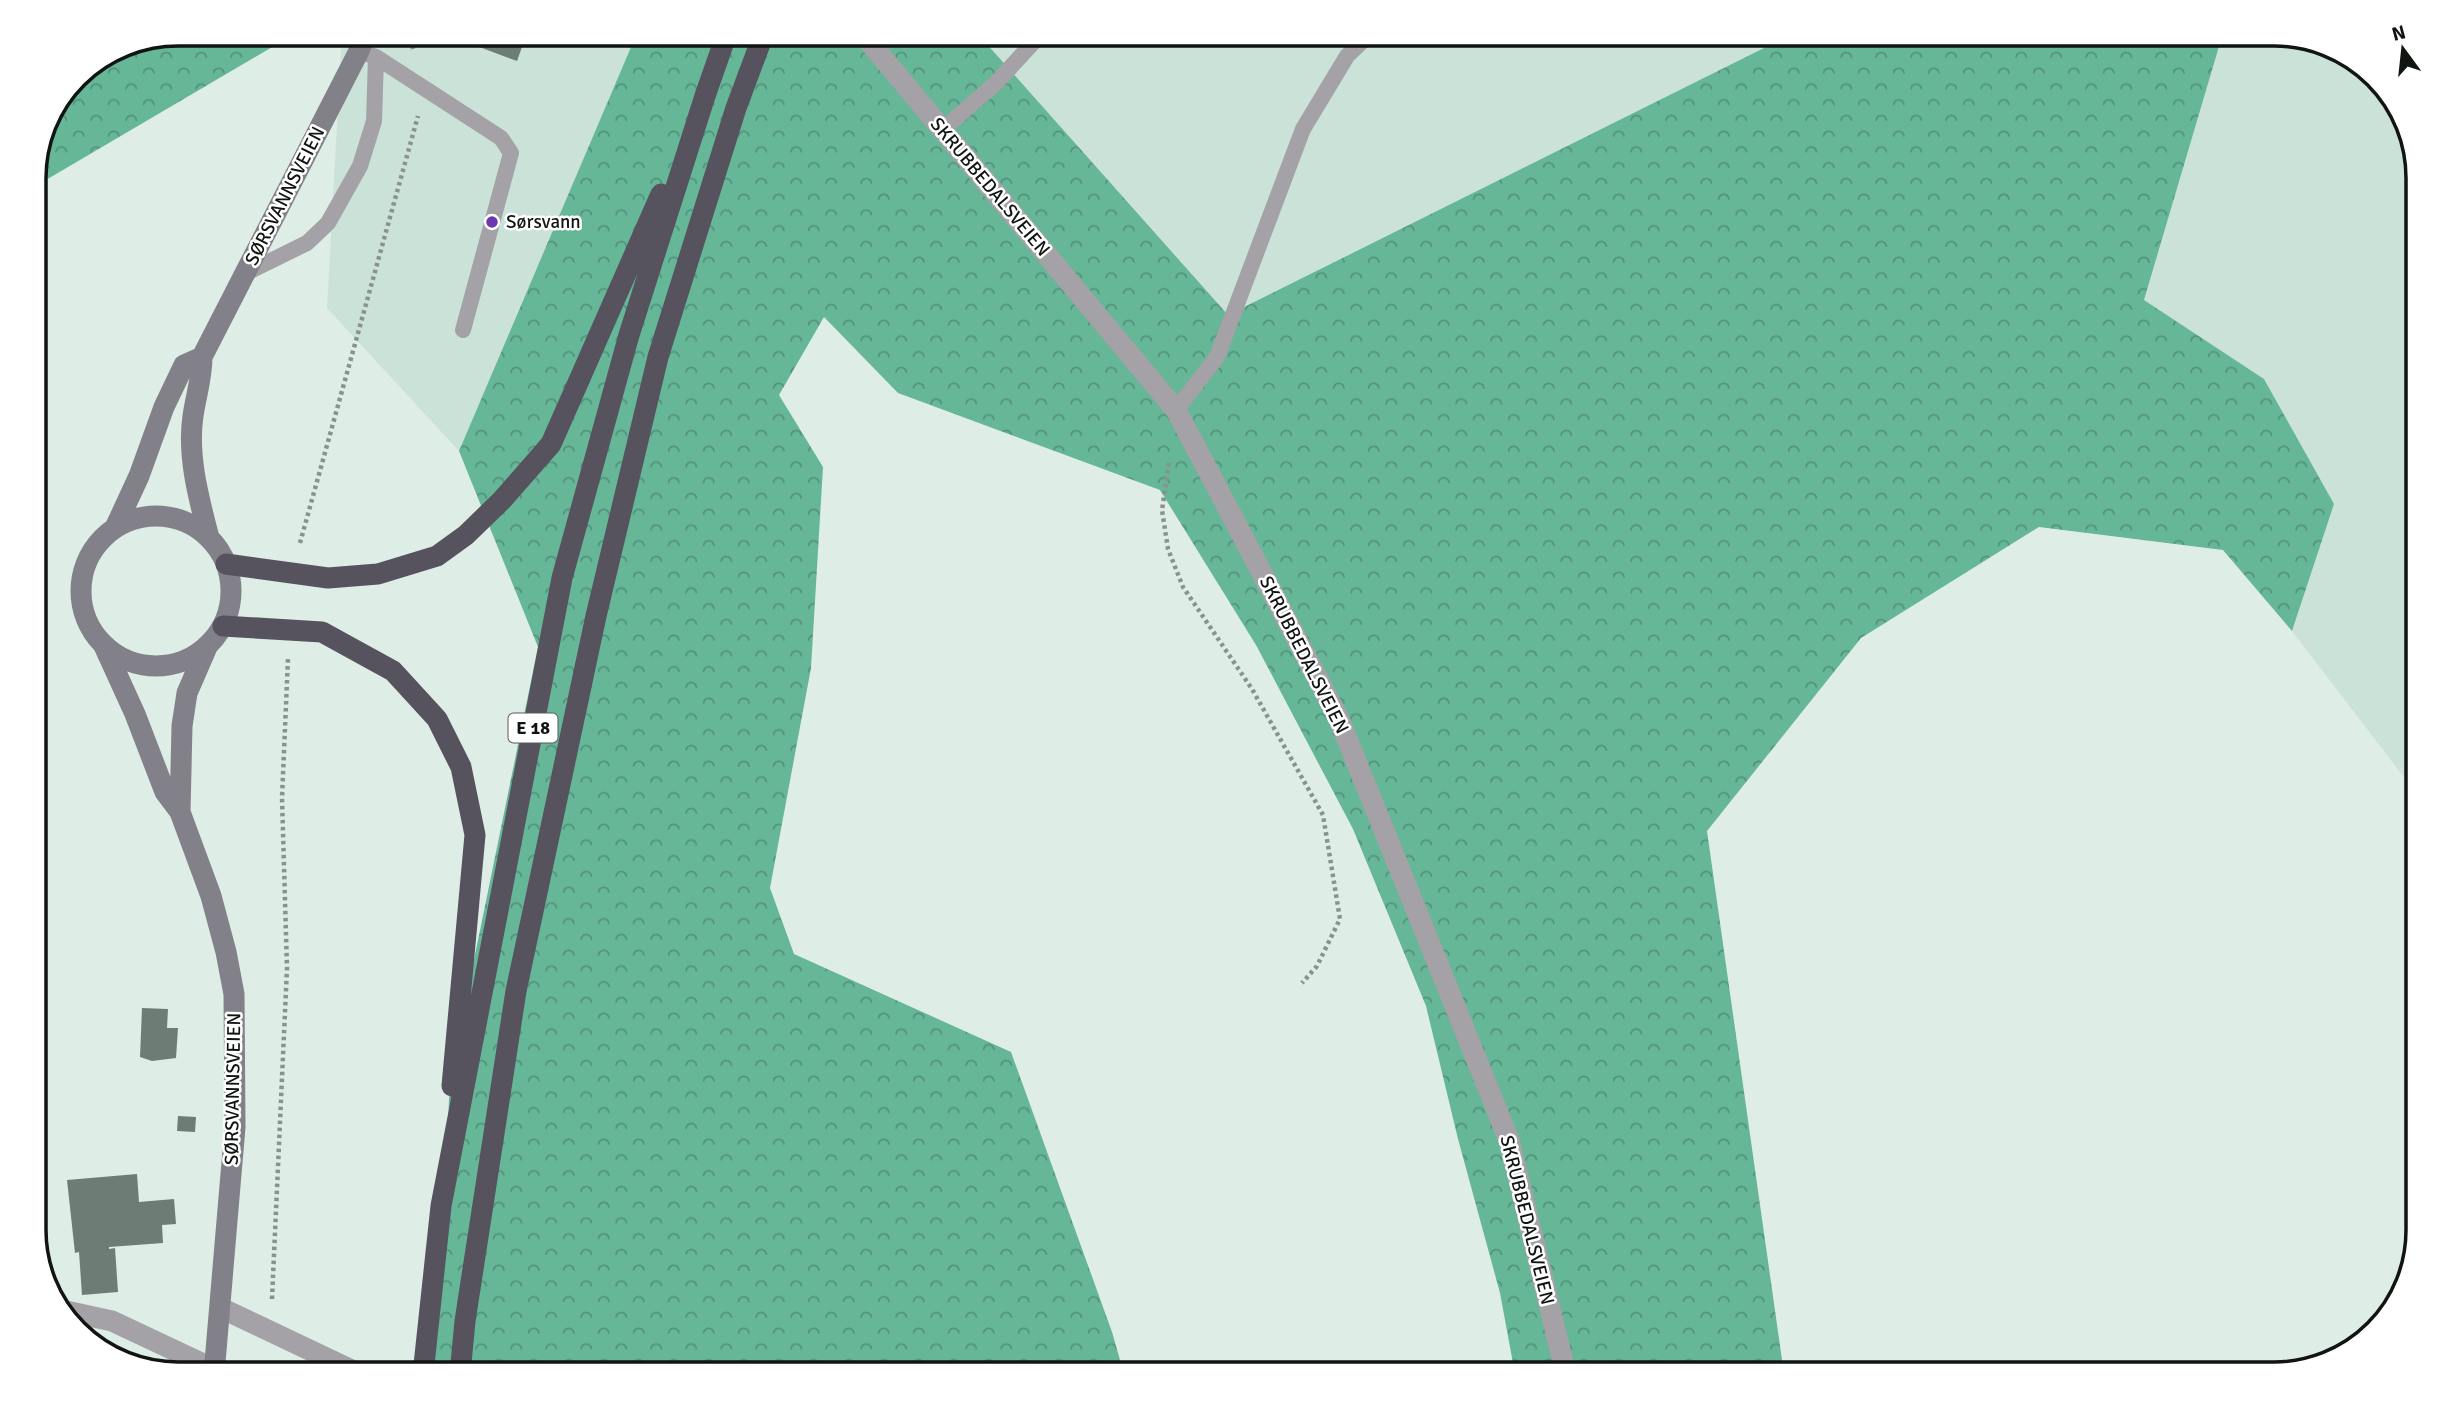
<svg xmlns="http://www.w3.org/2000/svg" width="2452" height="1407" font-family="Signika,sans-serif">
<defs>
<pattern id="forest-crowns" width="20" height="18" patternUnits="userSpaceOnUse" patternTransform="scale(1.75)"><rect width="20" height="18" fill="#66b698"/><path d="M2 6a3 3 0 1 1 6 0M12 15a3 3 0 1 1 6 0" fill="none" stroke="#53937b"/></pattern>
</defs>
<rect width="100%" height="100%" fill="#deede6"/>
<path fill="#cbe2d8" d="M 342,33 L 637,33 L 459,451 L 327,308 Z
M 977,33 L 1794,33 L 1227,315 Z
M 2223,33 L 2275,33 L 2346,52 L 2395,98 L 2418,168 L 2419,787 L 2403,776 L 2292,631 L 2334,504 L 2264,379 L 2144,300 Z"/>
<path fill="url(#forest-crowns)" d="M 177,33 L 296,33 L 34,187 L 34,168 L 48,114 L 76,75 L 122,44 Z
M 637,33 L 977,33 L 1228,315 L 1794,33 L 2223,33 L 2144,300 L 2264,379 L 2334,504 L 2292,631 L 2223,550 L 2039,527 L 1861,638 L 1707,831 L 1784,1374 L 1515,1374 L 1500,1293 L 1458,1139 L 1426,1006 L 1353,829 L 1256,645 L 1160,490 L 898,393 L 824,317 L 779,395 L 823,467 L 811,668 L 770,888 L 794,954 L 1011,1052 L 1112,1332 L 1124,1374 L 413,1374 L 440,1301 L 450,1077 L 538,647 L 459,451 Z"/>
<path fill="#6e7c76" d="M 451,33 L 527,33 L 517,61 L 450,36 Z
M 142,1008 L 168,1009 L 167,1028 L 178,1028 L 176,1058 L 152,1061 L 140,1057 Z
M 178,1116 L 196,1117 L 195,1132 L 177,1131 Z
M 137,1174 L 139,1202 L 174,1199 L 176,1224 L 162,1225 L 163,1243 L 109,1247 L 109,1249 L 115,1248 L 118,1292 L 82,1295 L 79,1252 L 75,1253 L 67,1180 Z"/>
<g fill="none" stroke-linecap="round" stroke-linejoin="round">
<path stroke="#88938d" stroke-width="4.5" stroke-dasharray="3.5 3.5" stroke-linecap="butt" d="M 410,33 L 413,49
M 1169,463 L 1162,510 L 1168,549 L 1183,587 L 1252,689 L 1323,815 L 1340,919 L 1317,966 L 1302,983
M 300,543 L 418,116
M 272,1299 L 287,968 L 282,798 L 288,658"/>
<path stroke="#a4a2a7" stroke-width="16" d="M 359,51 L 376,57 L 501,138 L 511,153 L 463,330
M 942,130 L 996,83 L 1042,33
M 246,273 L 307,243 L 328,223 L 360,166 L 374,121 L 376,57
M 1176,410 L 1217,357 L 1303,129 L 1347,56 L 1371,33"/>
<path stroke="#a4a2a7" stroke-width="21" d="M 862,33 L 1176,410 L 1339,719 L 1509,1140 L 1566,1374
M 221,1308 L 360,1374
M 57,1309 L 112,1321 L 214,1369"/>
<path stroke="#828088" stroke-width="21" d="M81 591a75 75 0 1 1 150 0a75 75 0 1 1-150 0Z
M 115,528 L 139,476 L 164,407 L 184,365 L 202,357
M 209,538 C 199,499 187,456 193,416 C 196,395 202,378 202,357 L 359,51 L 366,33
M 104,646 L 135,714 L 165,792 L 180,812 L 211,896 L 226,952 L 234,994 L 235,1127 L 214,1374
M 180,812 L 182,726 L 187,693 L 207,647"/>
<path stroke="#56535e" stroke-width="21" d="M 226,564 L 328,578 L 378,574 L 437,556 L 466,535 L 502,500 L 551,444 L 661,194
M 223,626 L 322,632 L 393,671 L 437,719 L 461,767 L 475,835 L 452,1086
M 423,1374 L 441,1206 L 562,578 L 629,335 L 705,96 L 727,33
M 460,1374 L 465,1321 L 516,991 L 596,616 L 658,357 L 736,108 L 764,33"/>
</g>
<circle fill="#6c38af" stroke="#fff" stroke-width="2.5" cx="492" cy="222" r="7"/>
<g text-anchor="middle" dominant-baseline="central" stroke-width="5" stroke-linejoin="round" paint-order="stroke">
<rect fill="#fff" stroke="#585b59" stroke-width="2" x="508.5" y="713.5" width="49" height="29" rx="5"/>
<g font-size="18" font-weight="bold" fill="#101512">
<text x="533" y="728">E 18</text>
</g>
<g font-size="19" fill="#101512" stroke="#fff">
<text transform="translate(990 187) rotate(50)">SKRUBBEDALSVEIEN</text>
<text transform="translate(285 196) rotate(-63)">SØRSVANNSVEIEN</text>
<text transform="translate(1304 655) rotate(63)">SKRUBBEDALSVEIEN</text>
<text transform="translate(233 1089) rotate(-89)">SØRSVANNSVEIEN</text>
<text transform="translate(1527 1220) rotate(76)">SKRUBBEDALSVEIEN</text>
</g>
<g font-size="19" fill="#101512" stroke="#fff" text-anchor="start">
<text x="506" y="222">Sørsvann</text>
</g>
</g>
<path d="M0 0H2452V1407H0ZM178 46H2274A132 132 0 0 1 2406 178V1230A132 132 0 0 1 2274 1362H178A132 132 0 0 1 46 1230V178A132 132 0 0 1 178 46Z" fill="#fff" fill-rule="evenodd"/>
<path fill="none" stroke="#101512" stroke-width="3.5" d="M178 46H2274A132 132 0 0 1 2406 178V1230A132 132 0 0 1 2274 1362H178A132 132 0 0 1 46 1230V178A132 132 0 0 1 178 46Z"/>
<g transform="translate(2403 49) rotate(345)" stroke="#ffffff" stroke-width="5" paint-order="stroke">
<path d="M0-5L12 26L0 18L-12 26Z" fill="#101512"/>
<text y="-10" font-size="19" font-weight="bold" text-anchor="middle" fill="#101512">N</text>
</g>
</svg>
